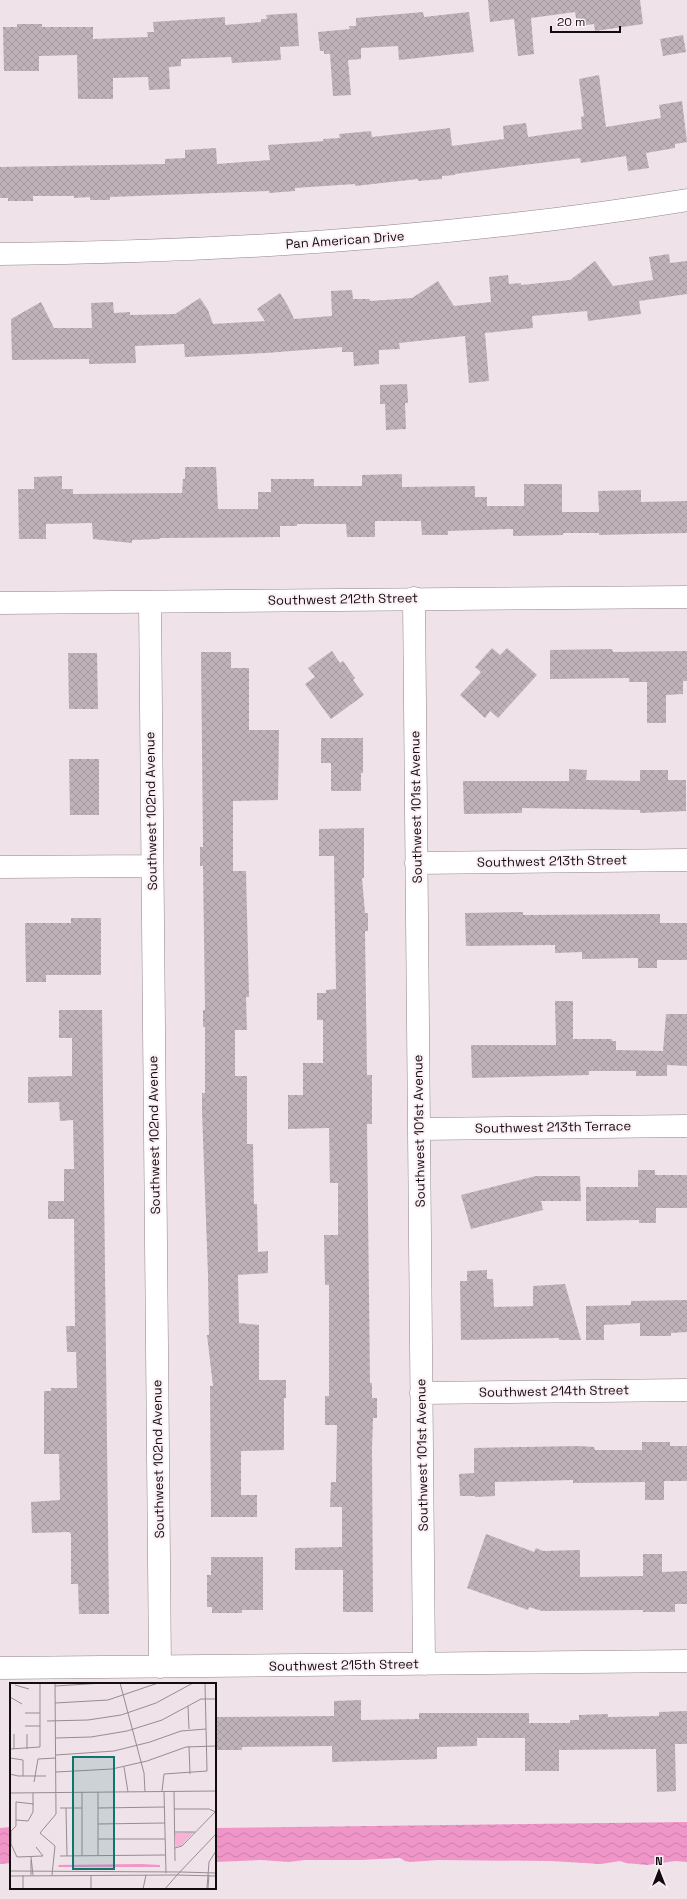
<svg xmlns="http://www.w3.org/2000/svg" width="687" height="1899" font-family="'Space Grotesk',sans-serif">
<defs>
<pattern id="water-waves" width="16" height="10" patternUnits="userSpaceOnUse"><rect width="16" height="10" fill="#f095c8"/><path d="M0 5q4-4 8 0t8 0" fill="none" stroke="#cd7fab"/></pattern>
<pattern id="building-cross-hatch" width="8" height="8" patternUnits="userSpaceOnUse"><rect width="8" height="8" fill="#bfb3b9"/><path d="M0 0l8 8M0 8l8-8" fill="none" stroke="#a3999e"/></pattern>
</defs>
<rect width="100%" height="100%" fill="#efe2e9"/>
<path fill="url(#water-waves)" d="M 687,1822 L 687,1862 L 675,1861 L 647,1865 L 626,1863 L 620,1861 L 601,1864 L 551,1861 L 438,1860 L 410,1862 L 405,1861 L 400,1858 L 361,1860 L 304,1860 L 289,1862 L 261,1860 L 215,1862 L 215,1828 Z
M 11,1827 L 11,1863 L 0,1864 L 0,1828 Z"/>
<path fill="url(#building-cross-hatch)" d="M 488,0 L 640,0 L 643,24 L 595,31 L 594,24 L 580,26 L 580,23 L 577,23 L 575,12 L 531,18 L 534,54 L 518,56 L 514,19 L 490,22 Z
M 423,12 L 424,17 L 469,12 L 474,52 L 399,60 L 398,46 L 361,48 L 361,59 L 348,60 L 351,95 L 333,96 L 330,54 L 324,54 L 324,51 L 320,51 L 318,32 L 350,29 L 349,26 L 356,26 L 356,18 Z
M 297,13 L 299,46 L 280,47 L 281,60 L 232,63 L 231,57 L 181,59 L 181,66 L 169,67 L 170,89 L 149,90 L 148,77 L 113,78 L 113,99 L 78,99 L 77,55 L 39,56 L 39,71 L 4,71 L 3,27 L 17,27 L 17,24 L 42,24 L 42,27 L 93,27 L 93,39 L 148,37 L 147,32 L 154,32 L 153,22 L 225,17 L 225,25 L 261,22 L 261,19 L 267,19 L 266,15 Z
M 683,35 L 686,52 L 663,56 L 660,39 Z
M 599,75 L 606,127 L 661,118 L 659,105 L 682,101 L 687,142 L 675,144 L 675,148 L 646,153 L 649,168 L 628,171 L 626,156 L 581,163 L 580,158 L 516,166 L 455,174 L 455,175 L 442,176 L 442,179 L 418,181 L 418,179 L 355,186 L 355,184 L 295,188 L 295,191 L 269,193 L 269,191 L 110,197 L 110,200 L 90,200 L 90,197 L 74,198 L 74,196 L 33,196 L 33,201 L 8,201 L 8,198 L 0,198 L 0,167 L 165,164 L 165,159 L 185,158 L 185,150 L 216,148 L 217,164 L 270,160 L 268,145 L 324,141 L 323,139 L 340,138 L 339,134 L 371,131 L 372,137 L 450,128 L 452,146 L 504,139 L 503,126 L 526,123 L 528,137 L 582,129 L 581,117 L 584,116 L 579,79 Z
M 669,254 L 670,263 L 687,261 L 687,294 L 639,301 L 641,314 L 588,321 L 587,311 L 532,316 L 533,328 L 485,333 L 489,381 L 469,383 L 465,336 L 399,343 L 400,349 L 379,350 L 379,364 L 354,366 L 353,352 L 342,352 L 342,347 L 266,353 L 185,357 L 184,344 L 135,346 L 136,363 L 89,364 L 89,359 L 12,360 L 11,319 L 41,302 L 54,328 L 92,328 L 91,303 L 113,302 L 114,313 L 130,312 L 130,315 L 175,314 L 200,298 L 208,310 L 213,324 L 265,321 L 257,309 L 280,293 L 288,306 L 294,319 L 332,316 L 331,291 L 352,290 L 353,299 L 370,299 L 370,301 L 412,298 L 438,281 L 454,306 L 491,302 L 489,277 L 508,275 L 509,284 L 521,283 L 521,285 L 570,280 L 595,261 L 613,286 L 653,280 L 649,257 Z
M 407,384 L 408,403 L 405,403 L 406,429 L 386,430 L 385,404 L 380,404 L 380,385 Z
M 185,467 L 216,467 L 218,509 L 258,509 L 258,492 L 271,492 L 271,479 L 314,479 L 314,486 L 362,486 L 362,475 L 402,474 L 402,487 L 475,486 L 475,497 L 487,497 L 487,506 L 524,506 L 524,484 L 562,484 L 562,512 L 599,512 L 598,491 L 641,490 L 641,502 L 687,501 L 687,533 L 599,535 L 599,533 L 563,533 L 563,535 L 513,536 L 513,529 L 448,531 L 448,535 L 422,535 L 421,521 L 375,521 L 375,537 L 347,537 L 346,524 L 297,524 L 297,526 L 280,526 L 280,537 L 160,538 L 160,539 L 132,540 L 132,543 L 93,539 L 92,523 L 46,524 L 46,539 L 19,539 L 18,489 L 34,489 L 34,477 L 62,476 L 62,489 L 73,489 L 73,494 L 182,493 L 183,479 L 185,479 Z
M 492,648 L 500,655 L 507,648 L 537,675 L 498,718 L 490,711 L 485,718 L 460,695 L 481,672 L 475,667 Z
M 612,649 L 613,652 L 687,651 L 687,681 L 683,681 L 683,694 L 666,695 L 666,723 L 647,723 L 647,682 L 629,682 L 629,678 L 550,679 L 550,650 Z
M 332,651 L 340,663 L 343,661 L 355,678 L 353,680 L 364,695 L 331,719 L 305,684 L 315,677 L 308,668 Z
M 201,652 L 231,652 L 231,668 L 249,668 L 249,730 L 279,730 L 278,800 L 233,801 L 233,871 L 246,871 L 249,997 L 246,997 L 247,1030 L 235,1030 L 235,1076 L 247,1076 L 247,1144 L 253,1144 L 254,1204 L 257,1204 L 258,1252 L 268,1251 L 268,1273 L 238,1275 L 239,1323 L 259,1325 L 259,1380 L 286,1380 L 286,1398 L 284,1398 L 284,1450 L 241,1451 L 241,1495 L 257,1495 L 257,1517 L 211,1517 L 210,1386 L 213,1386 L 207,1335 L 209,1335 L 208,1275 L 202,1111 L 202,1093 L 205,1093 L 205,1027 L 203,1027 L 203,1010 L 205,1010 L 203,866 L 200,866 L 200,847 L 203,847 Z
M 68,653 L 97,653 L 98,709 L 69,709 Z
M 321,738 L 363,738 L 363,773 L 361,773 L 361,791 L 331,791 L 331,763 L 321,763 Z
M 69,759 L 99,759 L 99,815 L 70,815 Z
M 569,769 L 587,770 L 586,780 L 640,781 L 640,770 L 668,770 L 668,780 L 686,780 L 686,811 L 640,813 L 640,810 L 522,808 L 522,813 L 464,814 L 463,781 L 569,781 Z
M 364,828 L 364,878 L 362,878 L 365,913 L 368,913 L 368,931 L 365,931 L 367,1075 L 372,1075 L 372,1124 L 367,1124 L 370,1383 L 372,1383 L 372,1398 L 377,1398 L 377,1418 L 373,1418 L 372,1448 L 373,1612 L 343,1612 L 343,1570 L 295,1570 L 295,1548 L 342,1547 L 342,1507 L 330,1507 L 331,1482 L 336,1482 L 337,1425 L 325,1425 L 325,1396 L 329,1396 L 329,1285 L 325,1285 L 324,1235 L 338,1235 L 338,1183 L 330,1183 L 329,1128 L 288,1129 L 288,1095 L 303,1095 L 303,1063 L 323,1063 L 323,1020 L 317,1020 L 317,993 L 326,993 L 326,990 L 336,989 L 334,856 L 319,856 L 319,829 Z
M 523,912 L 523,915 L 660,914 L 660,923 L 687,923 L 687,960 L 657,960 L 657,968 L 638,968 L 638,958 L 582,959 L 582,952 L 555,953 L 555,945 L 466,946 L 465,913 Z
M 71,918 L 101,918 L 101,975 L 46,975 L 46,982 L 26,982 L 25,923 L 71,923 Z
M 555,1001 L 573,1001 L 573,1039 L 612,1039 L 612,1041 L 616,1041 L 616,1050 L 663,1051 L 666,1014 L 687,1014 L 687,1066 L 667,1065 L 667,1076 L 636,1076 L 636,1071 L 589,1071 L 589,1075 L 472,1078 L 471,1045 L 556,1045 Z
M 59,1010 L 102,1010 L 109,1614 L 79,1614 L 78,1584 L 71,1584 L 71,1534 L 69,1532 L 32,1533 L 31,1502 L 60,1500 L 59,1454 L 44,1454 L 44,1391 L 51,1391 L 51,1388 L 77,1388 L 76,1352 L 67,1352 L 66,1326 L 75,1326 L 74,1219 L 48,1219 L 48,1201 L 64,1201 L 64,1169 L 74,1169 L 73,1120 L 60,1121 L 59,1102 L 28,1103 L 28,1077 L 72,1076 L 72,1038 L 59,1038 Z
M 638,1170 L 655,1170 L 655,1175 L 687,1175 L 687,1208 L 656,1208 L 656,1223 L 639,1223 L 639,1220 L 586,1221 L 586,1187 L 638,1187 Z
M 536,1176 L 580,1176 L 581,1201 L 541,1201 L 543,1210 L 471,1229 L 461,1195 Z
M 487,1270 L 487,1279 L 493,1279 L 494,1307 L 533,1306 L 533,1286 L 565,1284 L 581,1340 L 559,1340 L 559,1338 L 461,1340 L 460,1281 L 467,1281 L 467,1271 Z
M 687,1300 L 687,1332 L 671,1333 L 671,1336 L 640,1336 L 640,1323 L 604,1325 L 604,1340 L 586,1340 L 586,1306 L 631,1305 L 631,1301 Z
M 642,1442 L 670,1442 L 670,1446 L 687,1446 L 687,1481 L 664,1481 L 664,1500 L 645,1500 L 645,1482 L 573,1483 L 573,1480 L 495,1482 L 495,1496 L 475,1497 L 475,1496 L 460,1496 L 459,1474 L 474,1473 L 474,1448 L 578,1446 L 594,1447 L 595,1450 L 642,1450 Z
M 486,1534 L 534,1552 L 536,1548 L 543,1551 L 580,1550 L 580,1577 L 643,1576 L 643,1554 L 662,1554 L 662,1572 L 687,1571 L 687,1604 L 675,1604 L 675,1612 L 643,1612 L 643,1610 L 542,1611 L 529,1607 L 528,1610 L 467,1588 Z
M 211,1557 L 263,1557 L 263,1610 L 242,1610 L 242,1613 L 212,1613 L 212,1607 L 207,1607 L 207,1575 L 211,1575 Z
M 361,1700 L 361,1720 L 419,1719 L 419,1713 L 529,1713 L 529,1723 L 570,1723 L 570,1720 L 579,1720 L 579,1715 L 608,1714 L 608,1717 L 659,1716 L 659,1712 L 687,1711 L 687,1744 L 675,1744 L 676,1791 L 657,1792 L 656,1749 L 559,1750 L 559,1771 L 525,1771 L 525,1738 L 477,1738 L 477,1746 L 437,1747 L 437,1759 L 332,1762 L 332,1746 L 242,1747 L 242,1750 L 215,1750 L 215,1717 L 334,1716 L 334,1701 Z"/>
<g fill="none" stroke-linecap="round" stroke-linejoin="round">
<g stroke="#90858b" stroke-width="23">
<path id="minor" d="M 0,254 C 230,252 460,237 687,200
M 414,598 L 424,1664
M 150,602 L 160,1667
M 416,863 L 687,860
M 0,867 L 152,866
M 419,1129 L 687,1126
M 421,1393 L 687,1390
M 0,1668 L 687,1661"/>
</g>
<g stroke="#90858b" stroke-width="23">
<path id="tertiary" d="M 0,603 L 687,597"/>
</g>
<use href="#minor" stroke="#fff" stroke-width="22"/>
<use href="#tertiary" stroke="#fff" stroke-width="22"/>
</g>
<g text-anchor="middle" dominant-baseline="central" stroke-width="4" stroke-linejoin="round" paint-order="stroke">
<g font-size="13" fill="#110d0f" stroke="#fcf0f6">
<text transform="translate(345 240) rotate(-4)">Pan American Drive</text>
<text transform="translate(343 599) rotate(-1)">Southwest 212th Street</text>
<text transform="translate(416 807) rotate(-91)">Southwest 101st Avenue</text>
<text transform="translate(151 811) rotate(-91)">Southwest 102nd Avenue</text>
<text transform="translate(552 861) rotate(-1)">Southwest 213th Street</text>
<text transform="translate(553 1127) rotate(-1)">Southwest 213th Terrace</text>
<text transform="translate(419 1131) rotate(-91)">Southwest 101st Avenue</text>
<text transform="translate(154 1135) rotate(-91)">Southwest 102nd Avenue</text>
<text transform="translate(554 1391) rotate(-1)">Southwest 214th Street</text>
<text transform="translate(422 1455) rotate(-91)">Southwest 101st Avenue</text>
<text transform="translate(158 1459) rotate(-91)">Southwest 102nd Avenue</text>
<text transform="translate(344 1665) rotate(-1)">Southwest 215th Street</text>
</g>
</g>
<g transform="translate(10 1683)">
<rect width="206" height="206" fill="#efe2e9"/>
<path d="M 184,149 L 171,163 L 166,164 L 165,150 Z" fill="#f6b3d7"/>
<path d="M 49,182 L 131,181 L 150,182 L 150,184 L 48,184 Z" fill="#f095c8"/>
<path fill="none" stroke="#968d92" stroke-width="1" d="M 110,0 L 134,90 L 135,109M 5,2 L 19,6M 45,3 L 94,0M 0,14 L 12,21M 45,20 L 98,17 L 148,0M 178,23 L 179,46M 15,30 L 30,30M 37,38 L 78,37 L 111,32 L 146,20 L 183,0M 15,43 L 30,43M 4,51 L 4,66M 17,51 L 17,66M 45,55 L 81,54 L 117,48 L 152,37 L 191,16 L 206,16M 179,63 L 180,91M 0,66 L 30,64 L 30,0M 46,72 L 104,68 L 140,59 L 171,48 L 196,46M 0,75 L 13,77 L 13,93M 114,84 L 118,109M 46,89 L 102,86 L 137,78 L 176,64 L 206,63M 0,91 L 8,93 L 36,93M 24,99 L 28,76 L 46,75M 152,108 L 154,91 L 197,88 L 195,0M 154,108 L 156,190M 164,108 L 165,178M 72,109 L 72,173M 88,109 L 88,172M 0,110 L 206,108M 23,110 L 23,129 L 18,138 L 6,137 L 6,143 L 1,148 L 1,161 L 7,174 L 33,173 L 26,164M 50,125 L 72,125M 56,125 L 57,173M 88,125 L 155,124M 164,126 L 199,126 L 206,129M 6,137 L 6,119 L 24,121M 88,141 L 155,140M 165,149 L 185,149M 88,156 L 155,156M 165,165 L 172,163 L 206,128M 50,173 L 155,172M 21,174 L 23,192M 0,188 L 171,189M 171,189 L 206,190M 21,192 L 21,177M 42,192 L 45,163 L 30,150 L 46,131 L 45,0M 81,192 L 81,206M 0,193 L 167,192 L 206,151M 197,205 L 199,179 L 206,168M 198,205 L 199,192M 13,206 L 13,192M 133,206 L 136,192M 155,206 L 167,192 L 206,193"/>
<path fill="#0f766e" fill-opacity="0.15" stroke="#0f766e" stroke-width="2" d="M 63,74 L 104,74 L 104,186 L 63,186 Z"/>
<rect width="206" height="206" fill="none" stroke="#110d0f" stroke-width="2"/>
</g>
<g transform="translate(659 1871)" stroke="#fcf0f6" stroke-width="3" paint-order="stroke">
<path d="M0-3L7 15L0 10L-7 15Z" fill="#110d0f"/>
<text y="-6" font-size="11" font-weight="bold" text-anchor="middle" fill="#110d0f">N</text>
</g>
<path d="M551 26v6h69v-6" fill="none" stroke="#110d0f" stroke-width="2"/>
<text x="557" y="26" font-size="12" fill="#110d0f" stroke="#fcf0f6" stroke-width="3" paint-order="stroke">20 m</text>
</svg>
